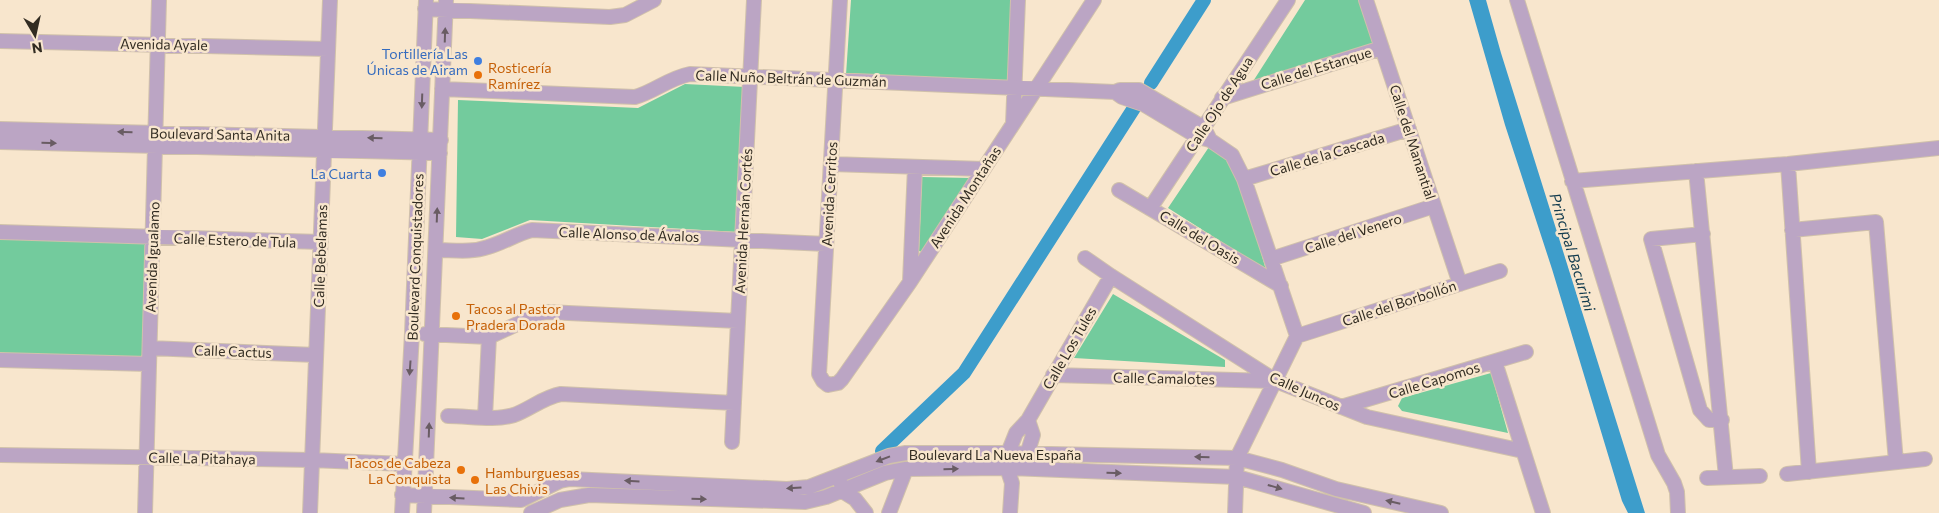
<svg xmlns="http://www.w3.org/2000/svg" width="1939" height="513" font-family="Commissioner,sans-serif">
<rect width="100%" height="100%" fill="#f8e6cd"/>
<path fill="#73cb9d" d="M 851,0 L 1014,0 L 1011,82 L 846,75 Z
M 1305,0 L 1362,0 L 1378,45 L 1252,83 Z
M 685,84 L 745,87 L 737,232 L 530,220 L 482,239 L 456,237 L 458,100 L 638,108 Z
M 1209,147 L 1235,162 L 1266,270 L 1168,208 Z
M 922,177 L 972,178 L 923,252 L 919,251 Z
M 0,239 L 145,243 L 143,357 L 0,357 Z
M 1113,294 L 1225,360 L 1225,367 L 1074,358 Z
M 1491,373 L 1508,433 L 1402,411 L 1398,406 L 1402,398 Z"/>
<path fill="#3d9dcb" d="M 1469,0 L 1486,0 L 1501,53 L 1645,513 L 1628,513 L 1622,501 L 1552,269 L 1505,125 Z"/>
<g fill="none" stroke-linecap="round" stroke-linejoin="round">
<path stroke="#3d9dcb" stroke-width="14" d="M 1151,83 L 1204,0
M 882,451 L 964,373 L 1134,108"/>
<g stroke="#d0c1ab" stroke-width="16">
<path id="minor" d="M 840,0 L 819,374 L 823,381 L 828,385 L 838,383 L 842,379 L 910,282 L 1094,0
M 1366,0 L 1460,284
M 1517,0 L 1658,455 L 1674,483 L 1677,492 L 1678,513
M 425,9 L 610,17 L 625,15 L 654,0
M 0,41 L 328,49
M 442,89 L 635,97 C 654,92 669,78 690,74 L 1115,92 L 1120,90 L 1139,90 L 1204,128 L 1210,140
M 1115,92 L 1122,97 L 1143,104 L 1198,137 L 1210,140 L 1232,155 L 1244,179 L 1297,336
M 1222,98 L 1382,48
M 1013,124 L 1018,0
M 0,129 L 441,140
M 0,142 L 440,153
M 831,164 L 984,169
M 1788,164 L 1809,472
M 1696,171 L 1726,477
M 1244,179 L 1409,129
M 1572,181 L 1788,164 L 1939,148
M 1119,190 L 1281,286
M 1151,207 L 1288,0
M 1792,230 L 1876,222 L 1896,462
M 0,232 L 321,242
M 1703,234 L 1651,239 L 1700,410 L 1709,420 L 1722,420
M 436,250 C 453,250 471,253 488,247 C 503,243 516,234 532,230 L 826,244
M 1085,258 L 1111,276 L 1276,381 L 1367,417 L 1523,451
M 1271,259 L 1434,206
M 910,281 L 915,167
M 425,334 L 489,337 L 541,313 L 547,312 L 738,321
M 1297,336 L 1500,271
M 150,348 L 316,355
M 0,360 L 149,364
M 1495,362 L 1543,513
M 1053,375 L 1275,381
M 1341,407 L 1526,352
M 448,416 C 469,416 495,421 514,415 C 530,409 544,397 561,394 L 734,403
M 485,417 L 489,337
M 732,442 L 754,0
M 0,455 L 312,460 L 404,464
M 1025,461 L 1033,435 L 1028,420
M 1787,474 L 1925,459
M 1707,478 L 1760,476
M 841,484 L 842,491 L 855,499 L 866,513
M 402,495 L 521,500 L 560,481 L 570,479 L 787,489 L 809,487 L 889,456 L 906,453 L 1008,453 L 1237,458 L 1282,470 L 1336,489 L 1441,513
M 145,513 L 159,0
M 310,513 L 330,0
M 402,513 L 412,333 L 426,0
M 424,513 L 446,0
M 531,513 L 560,500 L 589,495 L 805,502 L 826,497 L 885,473 L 906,469 L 1007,468 L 1237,477 L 1364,513
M 889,513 L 906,469
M 1010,513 L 1012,483 L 1007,468 L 1008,453 L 1016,433 L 1028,420 L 1111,276
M 1235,513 L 1237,458 L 1297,336"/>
</g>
<use href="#minor" stroke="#bba5c4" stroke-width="14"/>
</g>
<defs><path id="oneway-solid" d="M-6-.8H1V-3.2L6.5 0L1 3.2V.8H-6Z" transform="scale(1.25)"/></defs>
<g fill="#695c63">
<use href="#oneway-solid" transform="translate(445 35) rotate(-88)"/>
<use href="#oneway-solid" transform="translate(422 101) rotate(92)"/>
<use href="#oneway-solid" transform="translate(125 132) rotate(-178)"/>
<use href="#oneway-solid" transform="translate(375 138) rotate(-178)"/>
<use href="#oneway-solid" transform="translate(49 143) rotate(1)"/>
<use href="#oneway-solid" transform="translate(437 215) rotate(-88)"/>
<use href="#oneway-solid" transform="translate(410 368) rotate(94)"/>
<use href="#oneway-solid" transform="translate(429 430) rotate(-88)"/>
<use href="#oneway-solid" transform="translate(1202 457) rotate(-179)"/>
<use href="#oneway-solid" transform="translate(883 459) rotate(159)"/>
<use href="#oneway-solid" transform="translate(951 469) rotate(-1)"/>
<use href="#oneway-solid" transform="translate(1114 473) rotate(2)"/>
<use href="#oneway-solid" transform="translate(632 481) rotate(-177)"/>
<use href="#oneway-solid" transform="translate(1275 487) rotate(16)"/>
<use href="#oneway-solid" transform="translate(794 488) rotate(176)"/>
<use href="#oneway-solid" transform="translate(457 498) rotate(-177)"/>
<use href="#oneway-solid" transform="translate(699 499) rotate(2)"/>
<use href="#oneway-solid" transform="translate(1393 502) rotate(-167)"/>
</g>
<g fill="#3f7fe0" stroke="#f8e6cd" stroke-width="2">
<circle cx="478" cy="61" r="5"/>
<circle cx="382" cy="173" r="5"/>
</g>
<g fill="#e8710a" stroke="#f8e6cd" stroke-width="2">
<circle cx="478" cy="75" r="5"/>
<circle cx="456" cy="316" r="5"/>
<circle cx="461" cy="470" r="5"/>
<circle cx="475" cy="480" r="5"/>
</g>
<g text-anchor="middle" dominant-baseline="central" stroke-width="5" stroke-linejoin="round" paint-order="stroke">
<g font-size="14" fill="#322c22" stroke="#f8e6cd">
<text transform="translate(164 44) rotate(1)">Avenida Ayale</text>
<text transform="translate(1316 68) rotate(-17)">Calle del Estanque</text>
<text transform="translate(791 78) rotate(2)">Calle Nuño Beltrán de Guzmán</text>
<text transform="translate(1219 104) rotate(-57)">Calle Ojo de Agua</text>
<text transform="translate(220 134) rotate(1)">Boulevard Santa Anita</text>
<text transform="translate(1413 142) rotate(72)">Calle del Manantial</text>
<text transform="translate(1327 154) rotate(-17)">Calle de la Cascada</text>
<text transform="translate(829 194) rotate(-87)">Avenida Cerritos</text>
<text transform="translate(965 197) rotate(-57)">Avenida Montañas</text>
<text transform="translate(743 221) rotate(-87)">Avenida Hernán Cortés</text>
<text transform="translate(1353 233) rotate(-18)">Calle del Venero</text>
<text transform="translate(629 234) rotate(2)">Calle Alonso de Ávalos</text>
<text transform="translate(1200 237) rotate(31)">Calle del Oasis</text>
<text transform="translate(235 240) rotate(2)">Calle Estero de Tula</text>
<text transform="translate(320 256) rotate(-88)">Calle Bebelamas</text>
<text transform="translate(152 257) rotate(-88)">Avenida Igualamo</text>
<text transform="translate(415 257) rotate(-88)">Boulevard Conquistadores</text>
<text transform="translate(1399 303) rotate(-18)">Calle del Borbollón</text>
<text transform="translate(1069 348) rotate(-60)">Calle Los Tules</text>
<text transform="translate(233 351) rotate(2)">Calle Cactus</text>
<text transform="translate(1164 378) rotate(1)">Calle Camalotes</text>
<text transform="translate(1434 380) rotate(-17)">Calle Capomos</text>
<text transform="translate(1305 391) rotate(24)">Calle Juncos</text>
<text x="995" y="454">Boulevard La Nueva España</text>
<text transform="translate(202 458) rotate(1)">Calle La Pitahaya</text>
</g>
<g font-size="14" fill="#366cbe" stroke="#f8e6cd" text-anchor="end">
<text x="468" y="53">Tortillería Las<tspan x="468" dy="16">Únicas de Airam</tspan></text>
<text x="372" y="173">La Cuarta</text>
</g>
<g font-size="14" fill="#c56008" stroke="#f8e6cd" text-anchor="start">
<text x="488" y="67">Rosticería<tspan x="488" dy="16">Ramírez</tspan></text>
<text x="466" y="308">Tacos al Pastor<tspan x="466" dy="16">Pradera Dorada</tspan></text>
<text x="451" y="462" text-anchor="end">Tacos de Cabeza<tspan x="451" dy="16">La Conquista</tspan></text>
<text x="485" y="472">Hamburguesas<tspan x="485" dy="16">Las Chivis</tspan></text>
</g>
<g font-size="15" font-style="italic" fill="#123b4e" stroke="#f8e6cd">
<text transform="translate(1573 252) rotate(73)">Principal Bacurimi</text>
</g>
</g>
<g transform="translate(35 35) rotate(171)" stroke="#f8e6cd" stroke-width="4" paint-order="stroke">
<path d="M0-4L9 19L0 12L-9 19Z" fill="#322c22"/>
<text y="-8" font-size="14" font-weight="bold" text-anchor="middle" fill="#322c22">N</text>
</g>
</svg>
